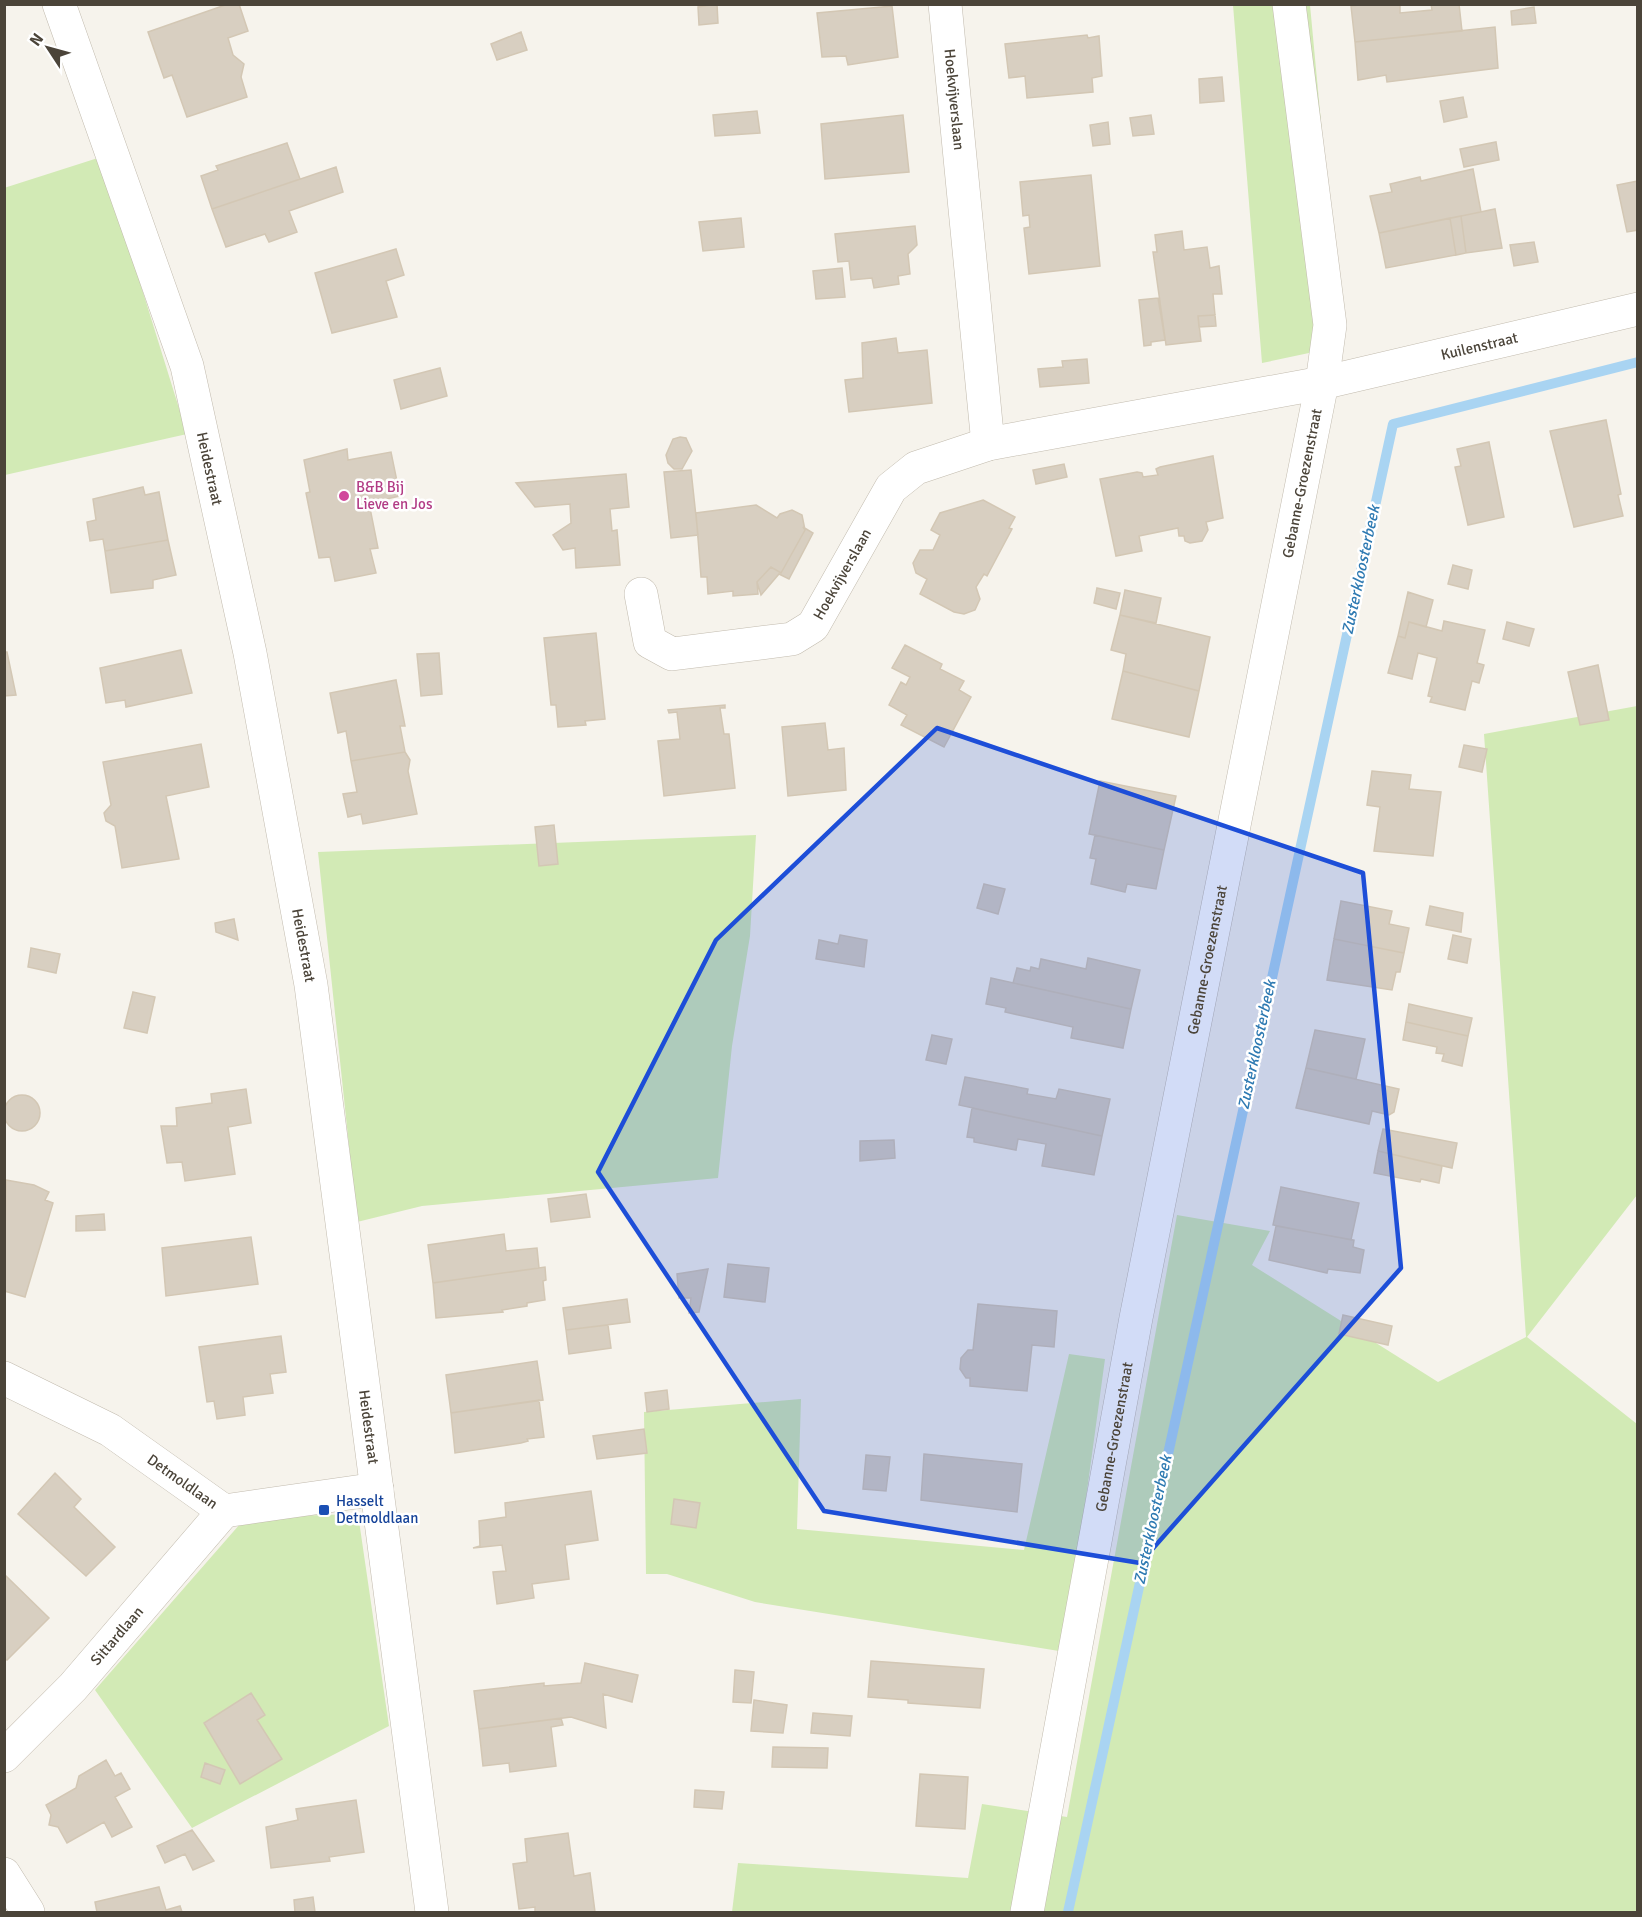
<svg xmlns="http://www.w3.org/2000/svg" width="1642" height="1917" font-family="Signika,sans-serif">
<rect width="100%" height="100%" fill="#f6f3ec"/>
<path fill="#d2eab5" d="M 1233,5 L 1310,5 L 1342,346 L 1262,363 Z
M 101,157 L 187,434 L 5,475 L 4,188 Z
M 1637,706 L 1637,1195 L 1527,1337 L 1637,1424 L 1637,1912 L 732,1912 L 738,1863 L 968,1878 L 982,1804 L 1067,1817 L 1177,1215 L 1270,1231 L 1252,1265 L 1438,1382 L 1526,1337 L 1484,734 Z
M 756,835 L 750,936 L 732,1046 L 718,1178 L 422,1206 L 357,1222 L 318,852 Z
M 1069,1354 L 1105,1359 L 1065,1652 L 755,1602 L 667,1574 L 646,1574 L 644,1412 L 801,1399 L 797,1529 L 1024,1550 Z
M 358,1514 L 389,1726 L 192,1828 L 95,1690 L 240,1524 L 288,1516 Z"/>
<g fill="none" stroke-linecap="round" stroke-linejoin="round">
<path stroke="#a9d4f2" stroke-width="10" d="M 1068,1912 L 1393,424 L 1638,362"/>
</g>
<path fill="#d8cfc1" stroke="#d3c7b4" stroke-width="1.5" d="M 228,4 L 239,4 L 248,31 L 228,38 L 233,55 L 244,64 L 241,77 L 247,97 L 187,117 L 172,75 L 164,78 L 148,32 Z
M 717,4 L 718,23 L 699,25 L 698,7 Z
M 1367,4 L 1400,4 L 1400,13 L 1432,10 L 1431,4 L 1459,4 L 1462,31 L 1355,42 L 1351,6 Z
M 892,6 L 898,57 L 848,65 L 846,56 L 822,57 L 817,13 Z
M 1534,7 L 1536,23 L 1512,25 L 1511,11 Z
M 1495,27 L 1498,68 L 1387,82 L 1386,75 L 1358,80 L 1355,42 Z
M 521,32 L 527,50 L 497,60 L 491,44 Z
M 1087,35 L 1088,38 L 1099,36 L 1102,76 L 1092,78 L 1093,92 L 1027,98 L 1025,76 L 1009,78 L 1005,44 Z
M 1222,77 L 1224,101 L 1200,103 L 1199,79 Z
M 1463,97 L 1467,117 L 1444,122 L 1440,101 Z
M 757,111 L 760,133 L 715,136 L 713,115 Z
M 903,115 L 909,172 L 825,179 L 821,124 Z
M 1151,115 L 1154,134 L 1133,136 L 1130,118 Z
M 1108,122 L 1110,144 L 1093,146 L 1090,125 Z
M 1496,142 L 1499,160 L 1464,167 L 1460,149 Z
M 287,143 L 300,179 L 212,209 L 201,176 L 218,170 L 216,166 Z
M 336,167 L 343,192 L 289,211 L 297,232 L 269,242 L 265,234 L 226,247 L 212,209 Z
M 1473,169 L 1481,212 L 1379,233 L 1370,196 L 1392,192 L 1390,184 L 1420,177 L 1421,181 Z
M 1091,175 L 1100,266 L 1029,274 L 1024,228 L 1030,227 L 1029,215 L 1023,216 L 1020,182 Z
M 1638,181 L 1638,230 L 1627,232 L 1617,185 Z
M 1495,209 L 1502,248 L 1466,253 L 1461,216 Z
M 1461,216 L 1466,253 L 1456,255 L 1450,218 Z
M 741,218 L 744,247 L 703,251 L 699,222 Z
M 1450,218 L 1456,255 L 1386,268 L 1379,233 Z
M 915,226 L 917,245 L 908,254 L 910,274 L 898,276 L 899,284 L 874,288 L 872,278 L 851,280 L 849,261 L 838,262 L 835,234 Z
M 1182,231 L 1184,250 L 1207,247 L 1210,268 L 1219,266 L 1222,294 L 1213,294 L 1215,315 L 1198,316 L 1201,341 L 1166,345 L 1153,252 L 1157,252 L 1155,235 Z
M 1534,242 L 1538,262 L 1514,266 L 1510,245 Z
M 396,249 L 404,275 L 386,281 L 397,317 L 332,333 L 315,273 Z
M 842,268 L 845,297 L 816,299 L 813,271 Z
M 1158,298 L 1165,340 L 1151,342 L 1151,345 L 1144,346 L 1139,300 Z
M 1215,315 L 1216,326 L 1199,327 L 1198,316 Z
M 896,338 L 898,353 L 927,350 L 932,403 L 849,412 L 845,380 L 863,378 L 862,343 Z
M 1087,359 L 1089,383 L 1040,387 L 1038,369 L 1063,367 L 1062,361 Z
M 440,368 L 447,396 L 401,409 L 394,380 Z
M 1606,420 L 1621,494 L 1618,495 L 1623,516 L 1574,527 L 1550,431 Z
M 680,437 L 686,438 L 692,451 L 682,469 L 674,469 L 668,463 L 666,455 L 673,439 Z
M 1489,442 L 1504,517 L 1468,525 L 1455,467 L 1461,466 L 1457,449 Z
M 347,449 L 348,460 L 391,452 L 400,496 L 369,503 L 378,548 L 370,549 L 376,573 L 335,581 L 330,557 L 319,558 L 306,493 L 310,492 L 304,460 Z
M 1213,456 L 1223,518 L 1206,522 L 1208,530 L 1202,541 L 1190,543 L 1185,541 L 1184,536 L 1179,536 L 1178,528 L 1139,536 L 1142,551 L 1116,556 L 1100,479 L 1137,472 L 1142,473 L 1143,477 L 1158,475 L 1156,469 L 1160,467 Z
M 1064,464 L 1067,477 L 1036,484 L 1033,470 Z
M 691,470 L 698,535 L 671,538 L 664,472 Z
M 626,474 L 629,507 L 610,509 L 612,531 L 617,530 L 620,565 L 576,568 L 575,548 L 563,550 L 553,535 L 571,523 L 570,504 L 535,507 L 516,483 Z
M 143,487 L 145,495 L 159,492 L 168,540 L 105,551 L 103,539 L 90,541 L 87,522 L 96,520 L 93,499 Z
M 983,500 L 1015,517 L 1009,528 L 1012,529 L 987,576 L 984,574 L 976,587 L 980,599 L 975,610 L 964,614 L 954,612 L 920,594 L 927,579 L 916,573 L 913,563 L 920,550 L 933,550 L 940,535 L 931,530 L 940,513 Z
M 756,505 L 777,518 L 780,514 L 792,510 L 802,515 L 805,530 L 781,573 L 771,567 L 757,582 L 758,594 L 733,596 L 733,591 L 708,594 L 707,577 L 701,577 L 696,513 Z
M 803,527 L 813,533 L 789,579 L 779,574 L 761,595 L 757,582 L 771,567 L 781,573 L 805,530 Z
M 168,540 L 176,575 L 153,580 L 153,588 L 111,593 L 105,551 Z
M 1453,565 L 1472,570 L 1468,589 L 1448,584 Z
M 1097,588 L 1120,593 L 1116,609 L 1094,603 Z
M 1125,590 L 1161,598 L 1156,623 L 1120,615 Z
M 1408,592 L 1433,600 L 1426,627 L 1409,622 L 1405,638 L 1398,636 Z
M 1120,615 L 1210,637 L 1199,691 L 1123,671 L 1126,654 L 1111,650 Z
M 1444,621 L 1485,630 L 1477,663 L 1484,665 L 1479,683 L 1472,681 L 1465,710 L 1430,702 L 1432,697 L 1428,696 L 1437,658 L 1418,653 L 1412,679 L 1388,673 L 1398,636 L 1405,638 L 1409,622 L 1442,631 Z
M 1507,622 L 1534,629 L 1529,646 L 1503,639 Z
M 596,633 L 605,719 L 585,721 L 586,725 L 558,727 L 556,705 L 551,705 L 544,638 Z
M 905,645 L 942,664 L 940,669 L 964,681 L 959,690 L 971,697 L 944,747 L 901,725 L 907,715 L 889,705 L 901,682 L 906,685 L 910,677 L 892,668 Z
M 181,650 L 192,693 L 126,707 L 125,700 L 106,703 L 100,668 Z
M 4,652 L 7,652 L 16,695 L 4,696 Z
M 439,653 L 442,694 L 421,696 L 417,654 Z
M 1598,665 L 1609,720 L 1580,725 L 1568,672 Z
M 1123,671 L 1199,691 L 1189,737 L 1112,719 Z
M 396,680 L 405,726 L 400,726 L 405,752 L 351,761 L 346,731 L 338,733 L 330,693 Z
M 725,705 L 725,708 L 720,708 L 724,734 L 729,734 L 735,788 L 664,796 L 658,741 L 680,739 L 677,712 L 669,713 L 668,710 Z
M 825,723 L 828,750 L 844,748 L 846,790 L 788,796 L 782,727 Z
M 201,744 L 209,787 L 166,796 L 179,859 L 122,868 L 115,826 L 106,821 L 104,813 L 111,805 L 103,762 Z
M 1464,745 L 1487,749 L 1482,772 L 1459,767 Z
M 405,752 L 410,760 L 408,771 L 417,814 L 363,824 L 361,814 L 348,817 L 343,794 L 357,792 L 351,761 Z
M 1372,771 L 1411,775 L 1409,789 L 1441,792 L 1433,856 L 1374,851 L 1380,807 L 1367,805 Z
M 1100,781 L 1176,796 L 1164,850 L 1089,834 Z
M 554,825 L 558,864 L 539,866 L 535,827 Z
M 1095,835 L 1164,850 L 1156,889 L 1127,884 L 1125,892 L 1091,884 L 1096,859 L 1090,858 Z
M 984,884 L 1005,889 L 998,914 L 977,908 Z
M 1341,901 L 1392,911 L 1389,924 L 1409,928 L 1404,953 L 1334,939 Z
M 1430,906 L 1463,913 L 1461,932 L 1426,925 Z
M 234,919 L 238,940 L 216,932 L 215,923 Z
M 840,935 L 867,940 L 864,967 L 816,959 L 819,940 L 838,944 Z
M 1453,935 L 1471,939 L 1467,963 L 1448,959 Z
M 1334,939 L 1404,953 L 1400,972 L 1396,972 L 1392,990 L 1327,980 Z
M 31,948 L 60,954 L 56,973 L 28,967 Z
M 1088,958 L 1140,970 L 1131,1009 L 1013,983 L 1017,968 L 1030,971 L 1031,967 L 1039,969 L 1041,959 L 1086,969 Z
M 991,978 L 1131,1009 L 1123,1048 L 1071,1038 L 1073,1027 L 1005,1012 L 1006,1008 L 986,1004 Z
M 133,992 L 155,997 L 147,1033 L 124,1028 Z
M 1409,1004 L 1472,1018 L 1468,1036 L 1406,1022 Z
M 1406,1022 L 1468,1036 L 1462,1066 L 1442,1061 L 1444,1054 L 1436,1053 L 1437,1047 L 1403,1040 Z
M 1315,1030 L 1365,1039 L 1356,1079 L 1306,1068 Z
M 932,1035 L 952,1039 L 946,1064 L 926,1060 Z
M 1306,1068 L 1399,1089 L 1394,1112 L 1389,1115 L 1372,1111 L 1369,1124 L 1296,1108 Z
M 965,1077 L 1028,1089 L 1027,1094 L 1056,1099 L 1059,1089 L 1110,1099 L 1102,1136 L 959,1105 Z
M 246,1089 L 251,1123 L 228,1127 L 235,1174 L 185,1181 L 182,1162 L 167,1163 L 161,1126 L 177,1126 L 176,1108 L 212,1103 L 211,1094 Z
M4 1113a18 18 0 1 1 36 0a18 18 0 1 1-36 0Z
M 972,1108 L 1102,1136 L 1094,1175 L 1042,1166 L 1046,1144 L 1018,1139 L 1016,1150 L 974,1142 L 974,1138 L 967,1137 Z
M 1383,1129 L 1457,1143 L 1452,1168 L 1378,1151 Z
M 894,1140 L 895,1158 L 860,1161 L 860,1141 Z
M 1378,1151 L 1442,1166 L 1439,1183 L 1421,1179 L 1420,1182 L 1374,1173 Z
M 6,1180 L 34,1185 L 49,1192 L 45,1200 L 53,1203 L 25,1297 L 4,1291 Z
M 1281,1187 L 1359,1203 L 1351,1240 L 1273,1225 Z
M 586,1194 L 590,1217 L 551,1222 L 548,1199 Z
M 104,1214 L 105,1230 L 76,1231 L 76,1216 Z
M 1276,1226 L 1354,1240 L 1353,1247 L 1364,1250 L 1360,1273 L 1328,1269 L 1327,1273 L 1269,1260 Z
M 504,1234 L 506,1251 L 537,1248 L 539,1268 L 433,1283 L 428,1245 Z
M 251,1237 L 258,1284 L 166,1296 L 162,1248 Z
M 728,1264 L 769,1268 L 765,1302 L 724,1297 Z
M 545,1267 L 546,1280 L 543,1281 L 545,1300 L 527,1303 L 527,1306 L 502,1310 L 503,1312 L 436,1318 L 433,1283 Z
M 708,1269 L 699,1312 L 689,1313 L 691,1298 L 679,1298 L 677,1274 Z
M 627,1299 L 630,1322 L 566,1330 L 563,1308 Z
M 978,1304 L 1057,1311 L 1054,1347 L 1032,1345 L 1027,1391 L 970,1386 L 970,1378 L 966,1378 L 960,1369 L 961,1358 L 968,1350 L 973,1350 Z
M 1343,1315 L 1392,1326 L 1388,1345 L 1339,1334 Z
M 608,1325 L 611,1348 L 569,1354 L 566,1330 Z
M 281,1336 L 286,1372 L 270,1374 L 273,1393 L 243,1397 L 245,1415 L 217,1419 L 214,1401 L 207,1402 L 199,1347 Z
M 537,1361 L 543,1400 L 451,1413 L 446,1375 Z
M 667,1390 L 669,1409 L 647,1412 L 645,1393 Z
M 539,1400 L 544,1437 L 527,1439 L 528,1441 L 521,1443 L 455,1453 L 451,1413 Z
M 644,1429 L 647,1453 L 597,1459 L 593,1436 Z
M 924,1454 L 1022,1464 L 1017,1512 L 921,1500 Z
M 866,1455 L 890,1457 L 886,1491 L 863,1489 Z
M 55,1473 L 81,1499 L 74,1507 L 115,1547 L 86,1576 L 18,1514 Z
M 591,1491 L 598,1540 L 565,1545 L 569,1579 L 532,1584 L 534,1598 L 497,1604 L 493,1572 L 506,1571 L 502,1545 L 473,1548 L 480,1546 L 479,1521 L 506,1517 L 505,1503 Z
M 674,1499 L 700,1503 L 696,1528 L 671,1524 Z
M 4,1574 L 49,1618 L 7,1660 L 4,1658 Z
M 871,1661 L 984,1669 L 980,1708 L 908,1703 L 908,1700 L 868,1697 Z
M 585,1663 L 638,1675 L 632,1702 L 603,1694 L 606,1728 L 571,1717 L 479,1729 L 474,1691 L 544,1683 L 544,1686 L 581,1683 Z
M 735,1670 L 754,1672 L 751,1703 L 733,1702 Z
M 251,1693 L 265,1715 L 257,1720 L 282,1759 L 240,1784 L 204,1723 Z
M 754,1700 L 787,1705 L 783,1733 L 751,1731 Z
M 813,1713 L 852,1716 L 850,1736 L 811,1733 Z
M 561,1718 L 563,1725 L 551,1727 L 556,1766 L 510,1772 L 509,1763 L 483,1766 L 479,1729 Z
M 773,1747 L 828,1748 L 827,1768 L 772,1767 Z
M 106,1760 L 115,1776 L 121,1773 L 130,1789 L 115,1797 L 132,1827 L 112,1837 L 104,1822 L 67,1843 L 58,1827 L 49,1825 L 51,1815 L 46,1805 L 76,1788 L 79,1776 Z
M 205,1763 L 225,1770 L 220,1784 L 201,1777 Z
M 920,1774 L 968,1777 L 965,1829 L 916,1826 Z
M 695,1790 L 724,1792 L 722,1809 L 694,1807 Z
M 356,1800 L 364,1852 L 329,1857 L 330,1861 L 271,1868 L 266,1827 L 298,1820 L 296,1809 Z
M 192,1830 L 214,1861 L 193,1870 L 185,1854 L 165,1863 L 157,1846 Z
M 568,1833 L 574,1876 L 590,1873 L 595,1912 L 535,1912 L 535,1907 L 519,1909 L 513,1864 L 527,1862 L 525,1839 Z
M 159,1887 L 166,1910 L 180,1906 L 182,1912 L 97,1912 L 95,1902 Z
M 313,1897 L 315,1912 L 295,1912 L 294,1900 Z"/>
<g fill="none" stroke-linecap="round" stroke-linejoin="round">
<g stroke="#c2bbae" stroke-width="34">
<g id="minor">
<path id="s1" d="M 59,4 L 187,366 L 250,653 L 311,985 L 432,1912"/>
<path id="s2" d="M 945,4 L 988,444"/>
<path id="s3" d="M 641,594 L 650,642 L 672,654 L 792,639 L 813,626 L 891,488 L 916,468 L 988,444 L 1322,383 L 1638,309"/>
<path id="s4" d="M 4,1378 L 110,1430 L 224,1511 L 377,1489"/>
<path id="s5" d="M 4,1756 L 73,1687 L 224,1511"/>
<path d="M 4,1874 L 28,1912"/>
<path id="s6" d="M 1027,1912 L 1136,1318 L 1322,383 L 1330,325 L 1289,4"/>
</g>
</g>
<use href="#minor" stroke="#fff" stroke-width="33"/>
</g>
<path fill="#1d4ed8" fill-opacity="0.2" stroke="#1d4ed8" stroke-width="4.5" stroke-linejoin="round" d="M 937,728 L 1363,873 L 1401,1268 L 1140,1563 L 824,1511 L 598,1172 L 716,940 Z"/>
<circle fill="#d1479c" stroke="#fff" stroke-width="2" cx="344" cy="496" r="6"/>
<rect fill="#1a4fb4" stroke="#fff" stroke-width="2" x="318" y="1504" width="12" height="12" rx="3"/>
<g text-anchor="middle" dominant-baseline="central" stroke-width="5" stroke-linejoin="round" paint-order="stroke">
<g font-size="15" fill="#4b4439" stroke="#fff">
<text stroke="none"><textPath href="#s2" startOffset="96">Hoekvijverslaan</textPath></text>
<text stroke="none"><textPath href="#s3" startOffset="987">Kuilenstraat</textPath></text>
<text stroke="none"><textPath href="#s1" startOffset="489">Heidestraat</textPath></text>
<text stroke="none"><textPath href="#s6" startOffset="1455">Gebanne-Groezenstraat</textPath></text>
<text stroke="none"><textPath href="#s3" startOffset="279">Hoekvijverslaan</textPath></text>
<text stroke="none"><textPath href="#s1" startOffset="975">Heidestraat</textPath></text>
<text stroke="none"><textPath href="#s6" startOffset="969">Gebanne-Groezenstraat</textPath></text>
<text stroke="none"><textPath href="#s1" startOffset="1461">Heidestraat</textPath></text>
<text stroke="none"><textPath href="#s6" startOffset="483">Gebanne-Groezenstraat</textPath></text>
<text stroke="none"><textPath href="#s4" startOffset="207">Detmoldlaan</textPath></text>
<text stroke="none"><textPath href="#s5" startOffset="165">Sittardlaan</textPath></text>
</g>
<g font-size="15" fill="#b23c85" stroke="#fff" text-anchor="start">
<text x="356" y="487">B&amp;B Bij<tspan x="356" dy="17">Lieve en Jos</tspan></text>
</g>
<g font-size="15" fill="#164399" stroke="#fff" text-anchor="start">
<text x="336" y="1501">Hasselt<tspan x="336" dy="17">Detmoldlaan</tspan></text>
</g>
<g font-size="16" font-style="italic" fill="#2e7ab2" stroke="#fff">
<text transform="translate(1361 570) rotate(-78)">Zusterkloosterbeek</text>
<text transform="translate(1257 1045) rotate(-78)">Zusterkloosterbeek</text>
<text transform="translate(1153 1520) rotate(-78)">Zusterkloosterbeek</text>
</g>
</g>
<rect width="1642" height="1917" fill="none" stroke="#4b4439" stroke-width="12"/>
<g transform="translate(48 48) rotate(306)" stroke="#ffffff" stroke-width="4.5" paint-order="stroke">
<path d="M0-4.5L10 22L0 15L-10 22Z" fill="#4b4439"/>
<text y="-9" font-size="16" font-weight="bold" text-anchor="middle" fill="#4b4439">N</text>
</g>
</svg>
